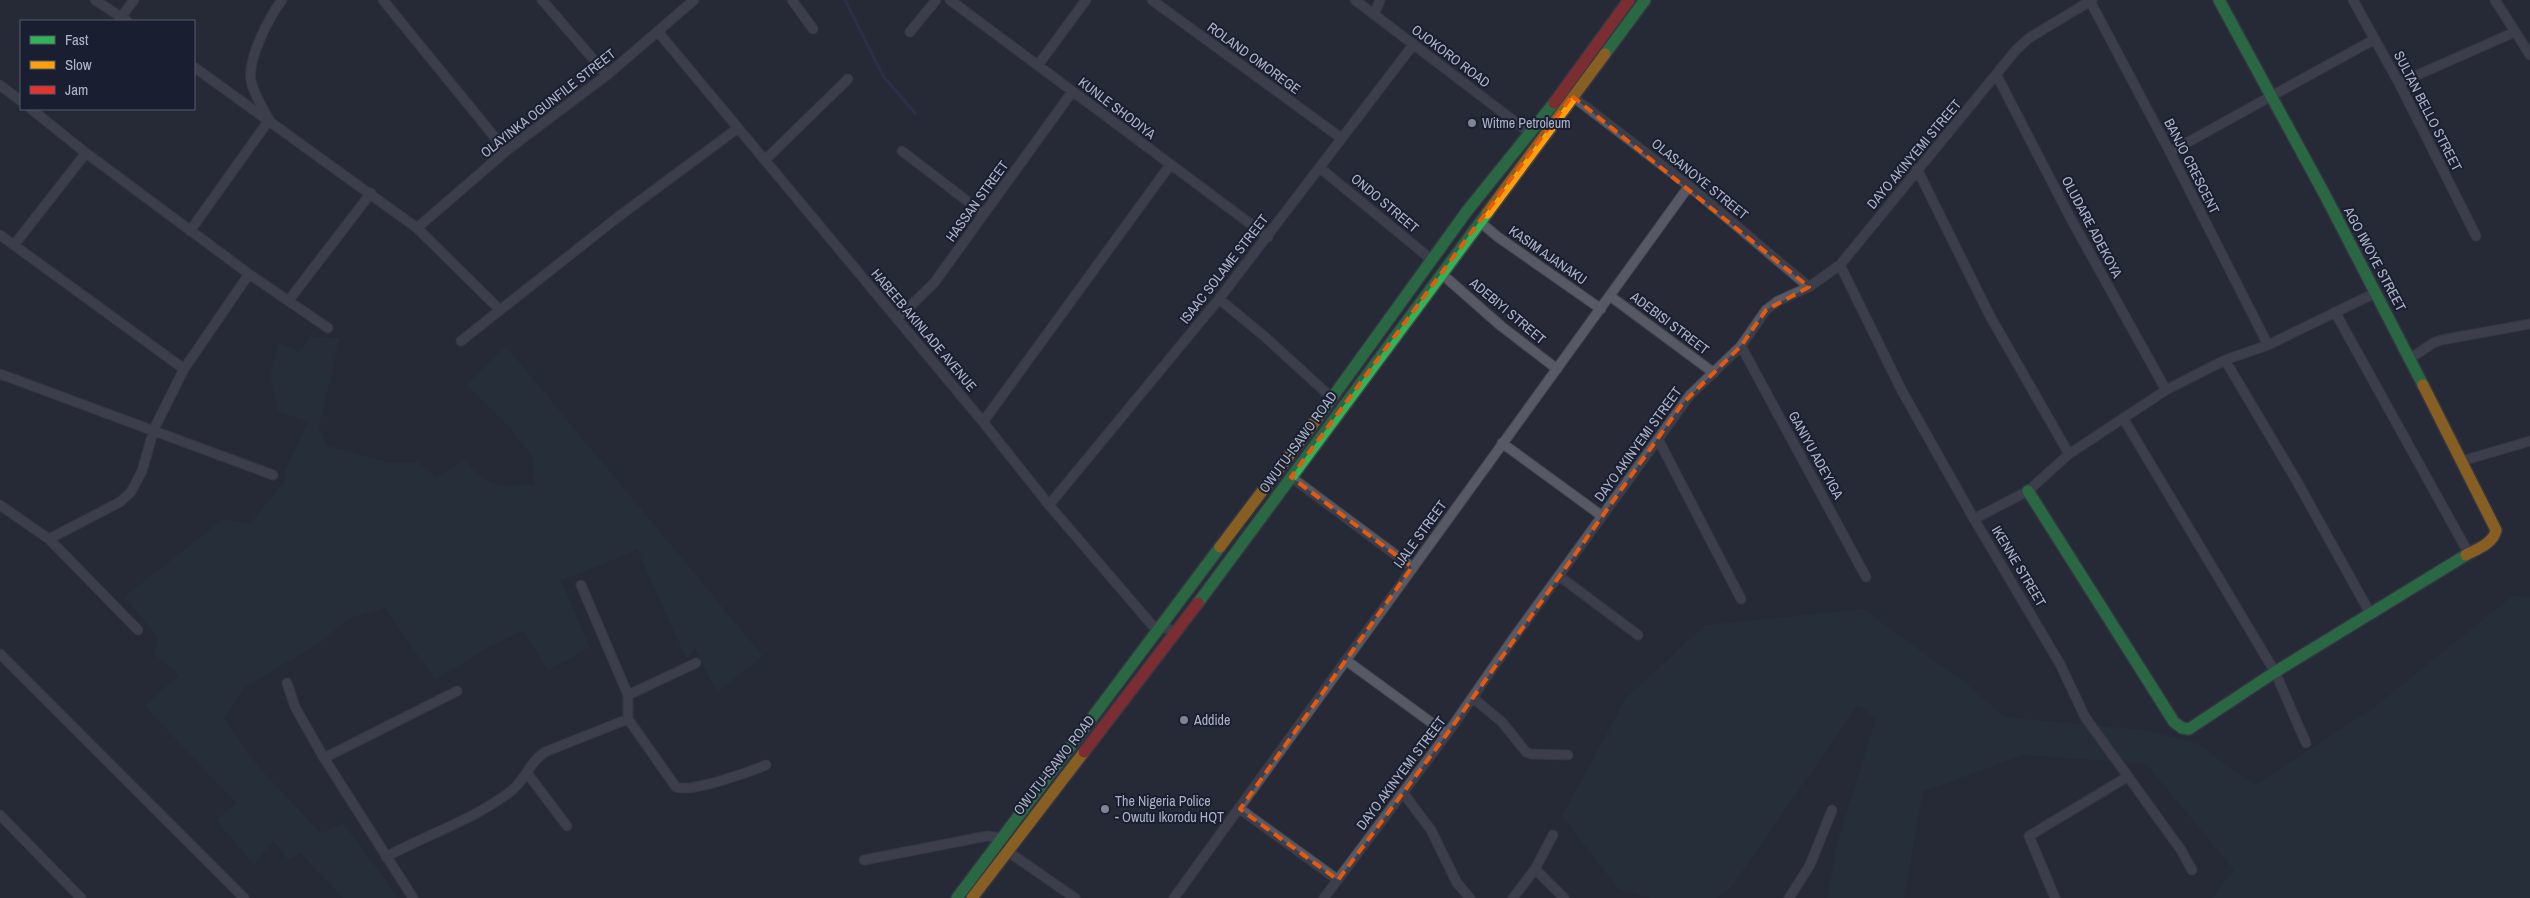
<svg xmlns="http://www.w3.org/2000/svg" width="2530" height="898" font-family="'Archivo Narrow',sans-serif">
<rect width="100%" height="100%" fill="#272a36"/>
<path fill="#24333c" d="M 311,337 L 340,338 L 319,427 L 326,445 L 391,463 L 418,462 L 435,477 L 466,460 C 490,491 498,485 534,485 L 533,458 L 510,428 L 466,385 L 506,346 L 763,656 L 717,692 L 695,649 L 686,658 L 637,550 L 561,581 L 590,647 L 548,671 L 523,631 L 489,647 L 435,680 L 385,608 L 350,618 L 321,642 L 244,688 L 224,719 L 257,765 L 321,833 L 343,823 L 398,897 L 396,898 L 343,898 L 300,853 L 288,860 L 273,841 L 254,865 L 216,820 L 236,803 L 144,706 L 179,675 L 154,654 L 158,638 L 124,597 L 223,519 L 250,524 L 284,481 L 285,470 L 308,422 L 278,411 L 270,376 L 279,342 L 298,352 Z
M 2512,596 L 2530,597 L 2530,898 L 2212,898 L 2234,870 L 2146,764 L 2023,755 L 1923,792 L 1904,898 L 1828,898 L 1835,850 L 1876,718 L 1858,705 L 1730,889 L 1717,898 L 1650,898 L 1618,889 L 1562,816 L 1626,698 L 1705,625 L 1863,609 L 1967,684 L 2005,717 L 2146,730 L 2196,743 L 2255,785 L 2372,709 Z"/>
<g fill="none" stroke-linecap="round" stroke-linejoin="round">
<path stroke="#31395e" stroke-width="3" d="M 845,0 L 883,76 L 915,113"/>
<g stroke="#444750" stroke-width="11">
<path id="street" d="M 95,0 L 127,21
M 383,0 L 506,151
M 542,0 L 607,75
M 792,0 L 813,29
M 950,0 L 1268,237
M 1152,0 L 1341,138
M 1355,0 L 1531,134
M 2353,0 L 2399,83 L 2476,236
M 2495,0 L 2530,55
M 2090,1 L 2170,152 L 2268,345
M 1374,14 L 1380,0
M 121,17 L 134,0
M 910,32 L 936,0
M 659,33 L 983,422 L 1049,505 L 1152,625 L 1177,631
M 1038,65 L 1086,0
M 194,67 L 417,228 L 499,309
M 1997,76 L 2071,219 L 2166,390
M 2399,83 L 2515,32
M 0,85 L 21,101
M 1572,96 L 1689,186 L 1809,287
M 31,109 L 86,153 L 249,274 L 328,328
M 902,151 L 984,214
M 2170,152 L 2375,39
M 766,159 L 848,79
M 1320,168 L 1432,260
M 1917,169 L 1990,316 L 2069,454
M 1480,222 L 1498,237 L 1601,309
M 417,228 L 506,151 L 607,75 L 694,0
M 190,231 L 269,120 C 263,108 254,95 251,81 C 247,60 269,17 282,0
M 0,235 L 184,369
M 14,245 L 86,153
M 1840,265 L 1902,391 L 1974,519 L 2060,664 L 2085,717 L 2181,850 L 2192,870
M 1442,274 L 1501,326 L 1557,369
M 1610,296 L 1714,373
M 1219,299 L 1264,336 L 1332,398
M 289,300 L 371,193
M 2335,312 L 2469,554
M 897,319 L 934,283 L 1072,92
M 461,341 L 618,217 L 738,128
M 1741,346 L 1866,577
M 2411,358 L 2433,343 L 2441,340 L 2530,324
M 2225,360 L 2295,478 L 2370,613
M 0,374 L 273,475
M 2123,418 L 2275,672 L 2306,743
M 983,422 L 1170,165
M 1658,439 L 1741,599
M 1502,443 L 1602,516
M 2462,461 L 2530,441
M 1291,477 L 1412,567
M 0,505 L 49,539 L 138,630
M 1049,505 L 1219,299 L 1413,45
M 1974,519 L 2028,491 L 2069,454 L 2166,390 L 2225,360 L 2268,345 L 2375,293
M 49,539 L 120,502 L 131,492 L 142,471 L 154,429 L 184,369 L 249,274
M 1559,576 L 1638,635
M 581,585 L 628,695 L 628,719 L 676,787 C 691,793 749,772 766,765
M 0,654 L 244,898
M 1347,661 L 1447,734
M 287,683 L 295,707 L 324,758 L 413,898
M 628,695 L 696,663
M 1473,698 L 1502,722 L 1526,752 L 1531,754 L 1568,755
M 324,758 L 457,691
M 527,773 L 567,826
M 1404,794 L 1431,830 L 1457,883 L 1470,898
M 1240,809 L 1338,880
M 0,815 L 81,898
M 1007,851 L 1075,898
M 386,857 C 426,835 473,820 510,792 C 525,781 529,762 545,752 L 628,719
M 864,860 L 987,836 L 996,837 L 998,842
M 1535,869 L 1553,835
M 1174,898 L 1689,186
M 1324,898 L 1447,734 L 1515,636 L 1690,395 L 1741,346 L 1766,310 L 1778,301 L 1809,287 L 1840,265 L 2016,50 L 2029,38 L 2092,0
M 1513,898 L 1535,869 L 1564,898
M 1789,898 L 1810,865 L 1832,810
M 2055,898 L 2029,836 L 2127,777"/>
</g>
<g stroke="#444750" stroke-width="14">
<path id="fast" d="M 2219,0 L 2326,197 L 2423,385
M 1605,54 L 1645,0
M 1319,416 L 1467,211 L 1554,103
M 2028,491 L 2174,722 L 2182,728 L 2189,729 L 2275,672 L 2466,555
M 1198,603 L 1487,213
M 957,898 L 1220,547"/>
</g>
<g stroke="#444750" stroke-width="14">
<path id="slow" d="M 1487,213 L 1605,54
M 2423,385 L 2496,530 C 2494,543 2477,549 2466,555
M 1220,547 L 1319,416
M 972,898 L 1084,752"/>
</g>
<g stroke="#444750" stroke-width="14">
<path id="jam" d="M 1554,103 L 1629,0
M 1084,752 L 1198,603"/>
</g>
<use href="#street" stroke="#575964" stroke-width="9"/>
<use href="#fast" stroke="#30b455" stroke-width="11"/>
<use href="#slow" stroke="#ff9f0a" stroke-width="11"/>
<use href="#jam" stroke="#e5322d" stroke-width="11"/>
</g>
<path d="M0 0H2530V898H0ZM 1572,96 L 1809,287 L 1766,310 L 1741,346 L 1683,403 L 1447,734 L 1338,880 L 1240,809 L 1412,567 L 1291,477 Z" fill="#272a36" fill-opacity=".55" fill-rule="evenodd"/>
<path fill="none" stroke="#e8590c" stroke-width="4" stroke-dasharray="10 6" stroke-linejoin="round" d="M 1572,96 L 1809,287 L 1766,310 L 1741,346 L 1683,403 L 1447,734 L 1338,880 L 1240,809 L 1412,567 L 1291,477 Z"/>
<g fill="#808495" stroke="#1a1e31" stroke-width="2">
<circle cx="1472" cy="123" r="5"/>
<circle cx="1184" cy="720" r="5"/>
<circle cx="1105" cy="809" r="5"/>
</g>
<g text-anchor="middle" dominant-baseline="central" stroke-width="4" stroke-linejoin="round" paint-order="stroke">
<g font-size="14" fill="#b0b4c8" stroke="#1a1e31">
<text transform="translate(1451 56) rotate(37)">OJOKORO ROAD</text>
<text transform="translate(1254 58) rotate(36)">ROLAND OMOREGE</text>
<text transform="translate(548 103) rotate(-38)">OLAYINKA OGUNFILE STREET</text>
<text transform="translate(1117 108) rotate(37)">KUNLE SHODIYA</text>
<text transform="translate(2428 111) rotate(63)">SULTAN BELLO STREET</text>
<text transform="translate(1914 154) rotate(-50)">DAYO AKINYEMI STREET</text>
<text transform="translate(2192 166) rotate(63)">BANJO CRESCENT</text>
<text transform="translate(1700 179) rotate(39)">OLASANOYE STREET</text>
<text transform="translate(977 201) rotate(-54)">HASSAN STREET</text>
<text transform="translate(1385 203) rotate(40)">ONDO STREET</text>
<text transform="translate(2092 227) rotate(62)">OLUDARE ADEKOYA</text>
<text transform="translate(1548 255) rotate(35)">KASIM AJANAKU</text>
<text transform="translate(2375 259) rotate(62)">AGO IWOYE STREET</text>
<text transform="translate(1224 269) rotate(-52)">ISAAC SOLAME STREET</text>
<text transform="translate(1508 311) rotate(40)">ADEBIYI STREET</text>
<text transform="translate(1670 323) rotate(37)">ADEBISI STREET</text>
<text transform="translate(924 330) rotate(50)">HABEEB AKINLADE AVENUE</text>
<text transform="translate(1298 442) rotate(-54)">OWUTU-ISAWO ROAD</text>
<text transform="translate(1638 444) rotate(-54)">DAYO AKINYEMI STREET</text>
<text transform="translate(1816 455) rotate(61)">GANIYU ADEYIGA</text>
<text transform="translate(1420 534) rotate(-54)">IJALE STREET</text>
<text transform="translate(2019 566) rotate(59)">IKENNE STREET</text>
<text transform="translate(1054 765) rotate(-52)">OWUTU-ISAWO ROAD</text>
<text transform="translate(1401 773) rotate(-53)">DAYO AKINYEMI STREET</text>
</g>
<g font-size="14" fill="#b0b4c8" stroke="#1a1e31" text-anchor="start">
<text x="1482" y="123">Witme Petroleum</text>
<text x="1194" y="720">Addide</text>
<text x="1115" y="801">The Nigeria Police<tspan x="1115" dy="16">- Owutu Ikorodu HQT</tspan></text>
</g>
</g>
<rect x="20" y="20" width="175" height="90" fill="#1a1e31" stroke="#565a6d"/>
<rect x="30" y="36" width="25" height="8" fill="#30b455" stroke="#565a6d"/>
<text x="65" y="45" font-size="15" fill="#b0b4c8">Fast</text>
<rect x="30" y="61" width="25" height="8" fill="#ff9f0a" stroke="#565a6d"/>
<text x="65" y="70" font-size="15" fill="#b0b4c8">Slow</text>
<rect x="30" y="86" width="25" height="8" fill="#e5322d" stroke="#565a6d"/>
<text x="65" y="95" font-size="15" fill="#b0b4c8">Jam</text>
</svg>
